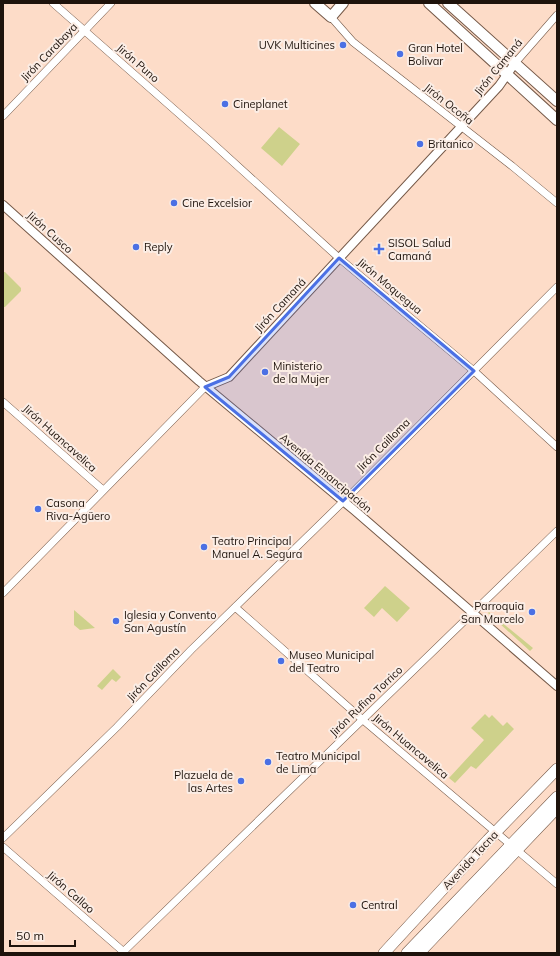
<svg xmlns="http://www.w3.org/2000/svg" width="560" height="956" font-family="Mulish,sans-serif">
<rect width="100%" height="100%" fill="#fddcc8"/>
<path fill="#ced18b" d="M 279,127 L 300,144 L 282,166 L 261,148 Z
M 3,272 L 5,272 L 21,288 L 21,291 L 5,307 L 3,307 Z
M 385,586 L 410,608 L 397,622 L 382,608 L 374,617 L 364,608 Z
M 74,610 L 95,628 L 80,630 L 74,625 Z
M 489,612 L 533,648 L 530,651 L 488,613 Z
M 113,669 L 121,677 L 116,682 L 112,679 L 102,690 L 97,686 Z
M 485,714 L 489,718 L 492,715 L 503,726 L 507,722 L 514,729 L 476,769 L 471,766 L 455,783 L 449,778 L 484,740 L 471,728 Z"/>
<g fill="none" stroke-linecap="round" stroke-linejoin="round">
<g stroke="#755948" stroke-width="8">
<path id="minor" d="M 53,3 L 209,140 L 339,258 L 474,371 L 557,447
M 331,17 L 353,42 L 512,166 L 557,203
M 515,63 L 557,15
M 3,116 L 111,3
M 3,402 L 103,490
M 3,593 L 205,387
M 235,607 L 363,720 L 557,884
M 3,838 L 117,727 L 191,650 L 351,494 L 557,287
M 3,847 L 125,953
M 122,953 L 557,531"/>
</g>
<g stroke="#755948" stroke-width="10">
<path id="tertiary" d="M 3,205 L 199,381 L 354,510 L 557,686
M 205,387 L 229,377 L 499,86 L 515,63"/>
</g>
<g stroke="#755948" stroke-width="12">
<path id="secondary" d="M 315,3 L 331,17 L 343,3
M 429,3 L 557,120
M 448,3 L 557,101"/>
</g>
<g stroke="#755948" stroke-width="12">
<path id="primary" d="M 384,953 L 488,840 L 557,769
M 407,953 L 557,797
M 419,953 L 554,811"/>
</g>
<use href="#minor" stroke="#fff" stroke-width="7"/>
<use href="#tertiary" stroke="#fff" stroke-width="8"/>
<use href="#secondary" stroke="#fff" stroke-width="10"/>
<use href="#primary" stroke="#fff" stroke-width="11"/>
</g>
<path fill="#4b70e4" fill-opacity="0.2" stroke="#4b70e4" stroke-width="3" stroke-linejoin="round" d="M 339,258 L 474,371 L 343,501 L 205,387 L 229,377 Z"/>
<g fill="#4b70e4" stroke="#fbede5" stroke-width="1.5">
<circle cx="343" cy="45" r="4"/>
<circle cx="400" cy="54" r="4"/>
<circle cx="225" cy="104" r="4"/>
<circle cx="420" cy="144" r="4"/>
<circle cx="174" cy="203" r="4"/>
<circle cx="136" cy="247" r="4"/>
<path d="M377 243h4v4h4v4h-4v4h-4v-4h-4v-4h4z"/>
<circle cx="265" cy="372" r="4"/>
<circle cx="38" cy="509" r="4"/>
<circle cx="204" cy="547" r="4"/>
<circle cx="532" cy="612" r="4"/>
<circle cx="116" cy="621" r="4"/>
<circle cx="281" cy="661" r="4"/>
<circle cx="268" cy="762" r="4"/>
<circle cx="241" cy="781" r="4"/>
<circle cx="353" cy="905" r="4"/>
</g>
<g text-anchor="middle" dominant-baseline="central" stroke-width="4" stroke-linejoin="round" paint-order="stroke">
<g font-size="11" fill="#1e130c" stroke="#fbede5" text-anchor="start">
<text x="335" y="45" text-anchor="end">UVK Multicines</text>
<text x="408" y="48">Gran Hotel<tspan x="408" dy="13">Bolivar</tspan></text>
<text x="233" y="104">Cineplanet</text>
<text x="428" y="144">Britanico</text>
<text x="182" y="203">Cine Excelsior</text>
<text x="388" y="243">SISOL Salud<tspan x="388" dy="13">Camaná</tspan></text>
<text x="144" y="247">Reply</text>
<text x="273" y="366">Ministerio<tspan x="273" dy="13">de la Mujer</tspan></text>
<text x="46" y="503">Casona<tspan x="46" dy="13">Riva-Agüero</tspan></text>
<text x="212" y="541">Teatro Principal<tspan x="212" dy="13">Manuel A. Segura</tspan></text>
<text x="524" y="606" text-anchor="end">Parroquia<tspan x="524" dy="13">San Marcelo</tspan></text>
<text x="124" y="615">Iglesia y Convento<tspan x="124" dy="13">San Agustín</tspan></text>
<text x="289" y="655">Museo Municipal<tspan x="289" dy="13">del Teatro</tspan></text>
<text x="276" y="756">Teatro Municipal<tspan x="276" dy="13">de Lima</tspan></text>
<text x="233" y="775" text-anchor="end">Plazuela de<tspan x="233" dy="13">las Artes</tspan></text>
<text x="361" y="905">Central</text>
</g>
<g font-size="11" fill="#1e130c" stroke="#fbede5">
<text transform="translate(49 52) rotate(-46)">Jirón Carabaya</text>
<text transform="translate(138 63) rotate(41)">Jirón Puno</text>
<text transform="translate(498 67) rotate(-51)">Jirón Camaná</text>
<text transform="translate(449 104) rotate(38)">Jirón Ocoña</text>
<text transform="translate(50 232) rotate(42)">Jirón Cusco</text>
<text transform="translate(390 286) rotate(40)">Jirón Moquegua</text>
<text transform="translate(280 305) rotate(-47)">Jirón Camaná</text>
<text transform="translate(60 438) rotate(42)">Jirón Huancavelica</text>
<text transform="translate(383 445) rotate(-45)">Jirón Cailloma</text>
<text transform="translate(326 473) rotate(40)">Avenida Emancipación</text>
<text transform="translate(153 674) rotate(-46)">Jirón Cailloma</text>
<text transform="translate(366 701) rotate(-44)">Jirón Rufino Torrico</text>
<text transform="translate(411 746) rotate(40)">Jirón Huancavelica</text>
<text transform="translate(470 860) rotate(-47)">Avenida Tacna</text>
<text transform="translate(71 892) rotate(41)">Jirón Callao</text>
</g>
</g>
<rect width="560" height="956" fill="none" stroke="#1e130c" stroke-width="8"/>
<path d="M10 940v6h65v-6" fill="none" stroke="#1e130c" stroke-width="2"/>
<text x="16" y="940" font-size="12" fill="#1e130c" stroke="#fbede5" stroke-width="3" paint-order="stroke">50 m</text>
</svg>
